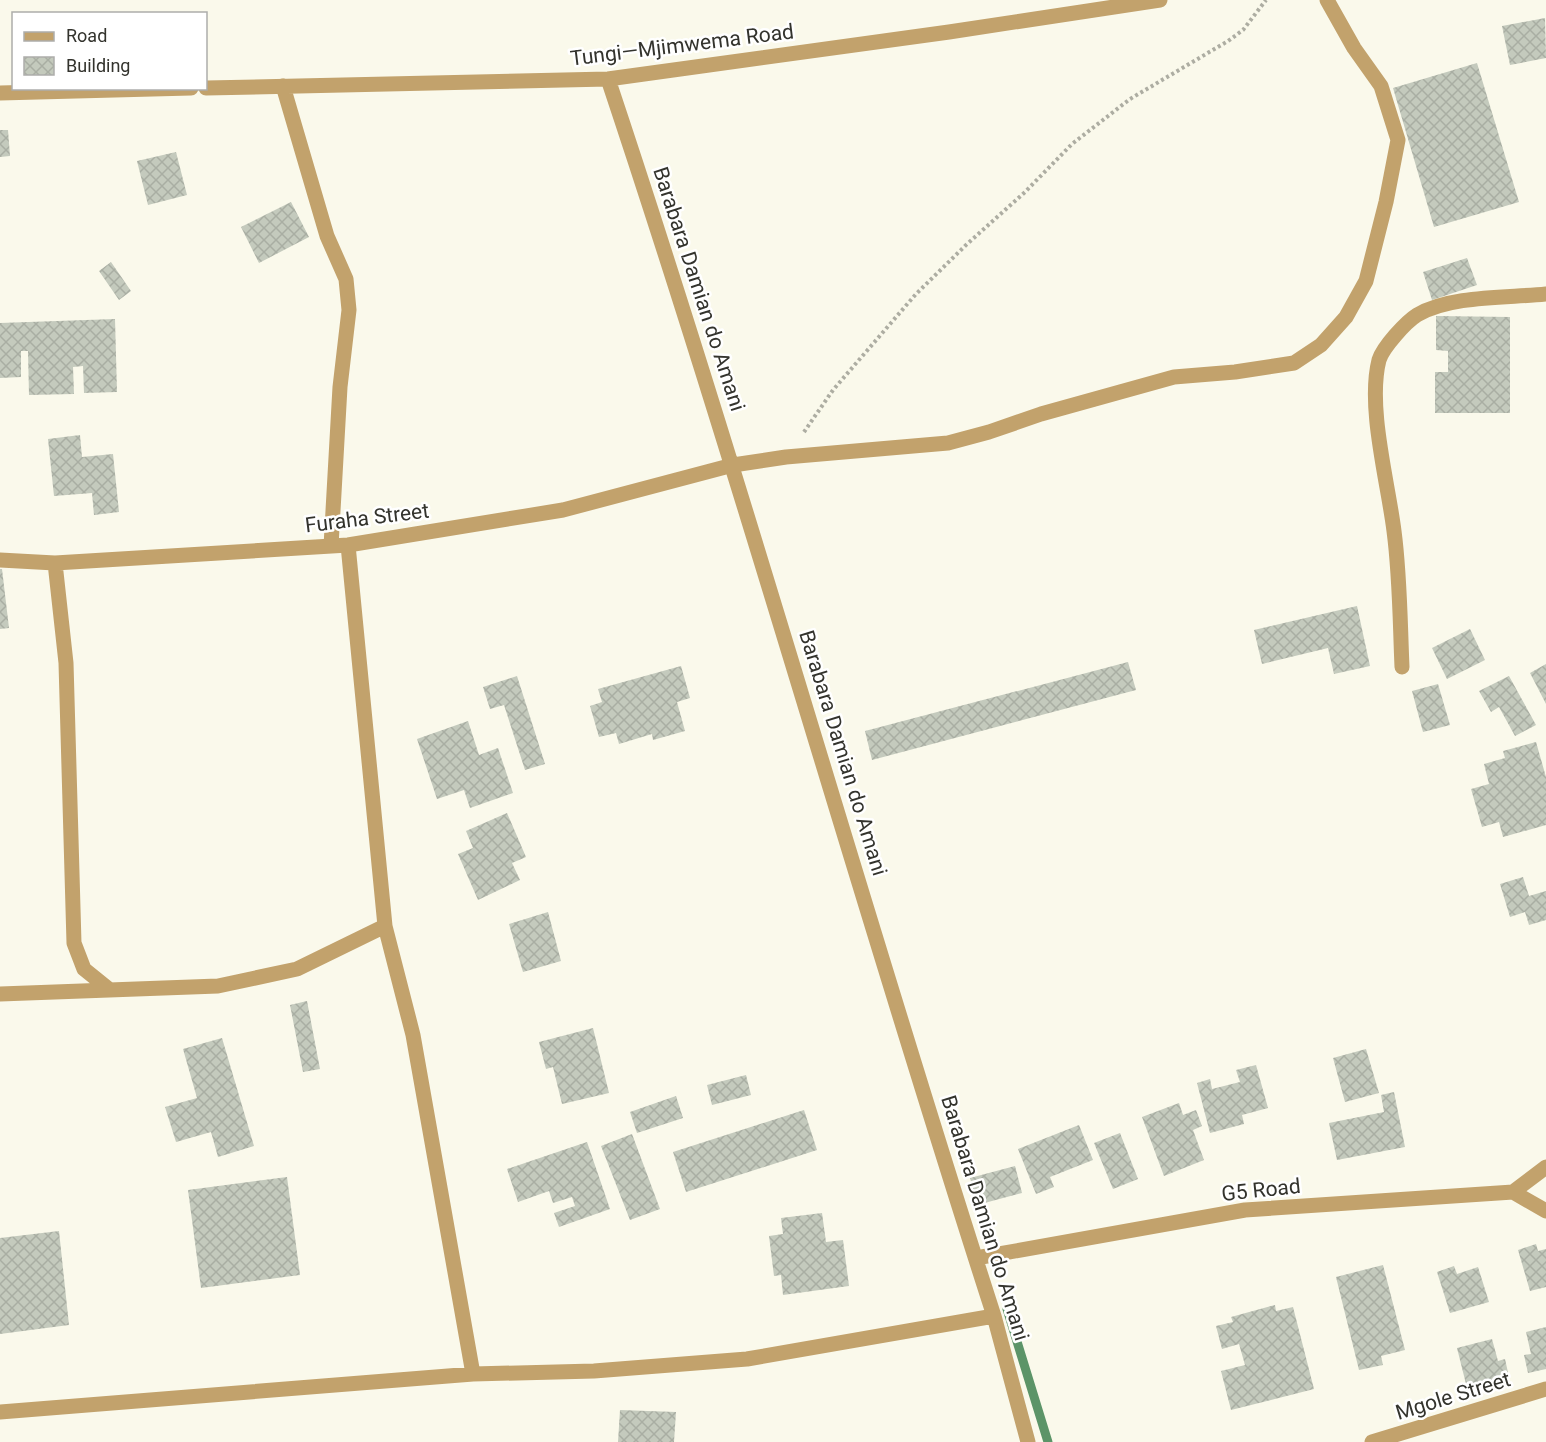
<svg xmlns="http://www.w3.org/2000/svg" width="1546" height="1442" font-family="Roboto,sans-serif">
<defs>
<pattern id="building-cross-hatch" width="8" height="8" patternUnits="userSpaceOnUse" patternTransform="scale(1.5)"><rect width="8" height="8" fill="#c4cabd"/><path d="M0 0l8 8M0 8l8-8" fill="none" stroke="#a9aea3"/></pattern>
</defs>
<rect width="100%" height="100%" fill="#faf9eb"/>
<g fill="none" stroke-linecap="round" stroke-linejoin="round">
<path stroke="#5c9468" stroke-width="9" d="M 1007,1309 L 1048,1442"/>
</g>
<path fill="url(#building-cross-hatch)" d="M 1545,18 L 1546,58 L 1510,65 L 1502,26 Z
M 1477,63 L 1519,202 L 1434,227 L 1393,88 Z
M 0,130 L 8,130 L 10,156 L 0,157 Z
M 176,152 L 187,195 L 148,205 L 137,161 Z
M 291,202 L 309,237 L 259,263 L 241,227 Z
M 1467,258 L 1477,285 L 1432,300 L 1423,272 Z
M 111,262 L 131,291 L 119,300 L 99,271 Z
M 1436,316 L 1510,317 L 1510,413 L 1435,413 L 1435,372 L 1448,372 L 1448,351 L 1436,350 Z
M 115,319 L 117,392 L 84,393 L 83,366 L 73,367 L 74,394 L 29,395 L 28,351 L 21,351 L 21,377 L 0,378 L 0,323 Z
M 80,435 L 82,457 L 113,454 L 119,512 L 94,515 L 92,493 L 54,496 L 48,439 Z
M 0,569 L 2,569 L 9,628 L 0,629 Z
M 1357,606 L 1370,666 L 1334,674 L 1328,648 L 1262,664 L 1254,630 Z
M 1470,629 L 1485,660 L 1447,679 L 1432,648 Z
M 1128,662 L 1136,690 L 872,760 L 865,731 Z
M 1546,664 L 1546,704 L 1530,673 Z
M 681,666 L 690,698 L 677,702 L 685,731 L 653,740 L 652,734 L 619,744 L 616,733 L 599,737 L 590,706 L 602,702 L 598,689 Z
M 517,676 L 545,764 L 525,770 L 504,705 L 490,709 L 483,687 Z
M 1509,676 L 1536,725 L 1515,736 L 1499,707 L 1491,712 L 1479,691 Z
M 1438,684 L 1450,725 L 1423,732 L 1412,691 Z
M 468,721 L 479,755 L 498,748 L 513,793 L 470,808 L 464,790 L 437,799 L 417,739 Z
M 1536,742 L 1546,777 L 1546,825 L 1503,837 L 1499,822 L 1482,827 L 1471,789 L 1489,784 L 1484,764 L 1505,758 L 1503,751 Z
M 507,813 L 526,857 L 512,863 L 520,880 L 478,900 L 458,854 L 473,848 L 466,831 Z
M 1523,877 L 1529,896 L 1546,891 L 1546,920 L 1529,925 L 1525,912 L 1510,917 L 1500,884 Z
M 548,912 L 561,961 L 523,972 L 509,924 Z
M 307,1001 L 320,1069 L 303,1072 L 290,1005 Z
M 593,1028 L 609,1093 L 562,1104 L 553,1067 L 546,1069 L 539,1042 Z
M 222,1038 L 254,1146 L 218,1157 L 211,1132 L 176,1142 L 165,1107 L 197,1098 L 183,1049 Z
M 1366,1049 L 1379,1093 L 1345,1102 L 1333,1058 Z
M 1256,1065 L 1268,1108 L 1242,1115 L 1244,1124 L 1210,1133 L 1197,1083 L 1210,1079 L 1212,1089 L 1240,1082 L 1236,1070 Z
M 746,1075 L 751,1095 L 712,1105 L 707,1085 Z
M 1394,1092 L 1405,1147 L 1337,1160 L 1329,1123 L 1384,1112 L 1381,1095 Z
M 676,1096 L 683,1118 L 637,1133 L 630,1112 Z
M 1179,1103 L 1183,1115 L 1196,1110 L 1202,1126 L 1193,1130 L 1204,1160 L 1164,1176 L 1142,1117 Z
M 804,1110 L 817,1150 L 686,1192 L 673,1152 Z
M 1079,1125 L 1093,1160 L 1050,1177 L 1054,1187 L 1036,1194 L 1018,1149 Z
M 1120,1133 L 1138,1179 L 1113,1189 L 1094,1143 Z
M 632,1134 L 660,1209 L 630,1220 L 601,1146 Z
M 587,1142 L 610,1209 L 559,1227 L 554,1213 L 575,1206 L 572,1197 L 553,1203 L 549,1191 L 518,1202 L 507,1169 Z
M 1015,1166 L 1022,1193 L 977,1205 L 970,1178 Z
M 287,1177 L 300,1275 L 201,1288 L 188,1190 Z
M 822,1213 L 826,1242 L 843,1240 L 849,1286 L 783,1295 L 781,1275 L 774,1276 L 769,1236 L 783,1234 L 781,1218 Z
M 59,1231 L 69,1325 L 0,1334 L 0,1238 Z
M 1536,1244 L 1538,1251 L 1546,1249 L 1546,1287 L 1530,1291 L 1518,1250 Z
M 1383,1265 L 1405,1350 L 1381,1356 L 1383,1365 L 1359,1370 L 1336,1277 Z
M 1454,1266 L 1457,1274 L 1478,1267 L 1489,1302 L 1450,1313 L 1437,1272 Z
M 1275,1305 L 1276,1311 L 1293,1307 L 1314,1389 L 1231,1410 L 1221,1371 L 1245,1365 L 1239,1344 L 1222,1349 L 1216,1326 L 1233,1322 L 1231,1317 Z
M 1546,1327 L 1546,1369 L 1528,1373 L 1524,1355 L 1531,1354 L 1526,1332 Z
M 1492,1339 L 1498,1361 L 1505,1359 L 1509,1377 L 1467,1388 L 1457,1348 Z
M 620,1410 L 676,1412 L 674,1442 L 618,1442 Z"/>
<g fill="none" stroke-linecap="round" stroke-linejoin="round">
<path stroke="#adada2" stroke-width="4" stroke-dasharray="3 3" stroke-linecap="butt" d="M 804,432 L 833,390 L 916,294 L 965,246 L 1025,192 L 1072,144 L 1130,99 L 1228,41 L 1243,30 L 1266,0"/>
<path stroke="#c2a26c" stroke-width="15" d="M 608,79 C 745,489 861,905 994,1316 L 1028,1442
M 283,86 L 327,236 L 346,279 L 349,310 L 340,387 L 331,546
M 206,88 L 608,79 L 949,32 L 1160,0
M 0,93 L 191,88
M 348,545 L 385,926 L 413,1035 L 473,1374
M 0,560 L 55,563 L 348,545 L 563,510 L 733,465 L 786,457 L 948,443 L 989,432 L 1041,414 L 1174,377 L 1235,372 L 1294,363 L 1321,345 L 1346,317 L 1366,281 L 1386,202 L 1398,140 L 1381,86 L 1354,48 L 1327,0
M 55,563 L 66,663 L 74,943 L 84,969 L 110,990
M 1402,667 C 1400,622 1400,576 1394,531 C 1388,482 1367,407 1379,360 C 1383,347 1406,322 1417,315 C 1450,295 1508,298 1546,294
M 0,994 L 218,986 L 297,969 L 385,926
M 1513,1192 L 1546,1211
M 976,1258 L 1245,1210 L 1513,1192 L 1546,1167
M 0,1412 L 473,1374 L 594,1371 L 747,1359 L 994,1316
M 1372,1442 L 1546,1389"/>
</g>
<g text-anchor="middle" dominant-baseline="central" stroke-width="5" stroke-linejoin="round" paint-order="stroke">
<g font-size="21" fill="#33332d" stroke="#fff">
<text transform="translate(682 45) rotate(-7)">Tungi—Mjimwema Road</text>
<text transform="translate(699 289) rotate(72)">Barabara Damian do Amani</text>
<text transform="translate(367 518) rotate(-7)">Furaha Street</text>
<text transform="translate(843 753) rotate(73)">Barabara Damian do Amani</text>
<text transform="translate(1261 1190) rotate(-6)">G5 Road</text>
<text transform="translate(985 1218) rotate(73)">Barabara Damian do Amani</text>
<text transform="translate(1453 1396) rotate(-17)">Mgole Street</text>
</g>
</g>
<rect x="12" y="12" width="195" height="78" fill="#ffffff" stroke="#adadab" stroke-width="1.5"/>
<rect x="24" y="32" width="30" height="9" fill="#c2a26c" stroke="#adadab" stroke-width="1.5"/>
<text x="66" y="42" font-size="18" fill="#33332d">Road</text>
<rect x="24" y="57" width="30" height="18" fill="url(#building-cross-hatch)" stroke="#adadab" stroke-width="1.5"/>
<text x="66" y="72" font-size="18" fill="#33332d">Building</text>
</svg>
